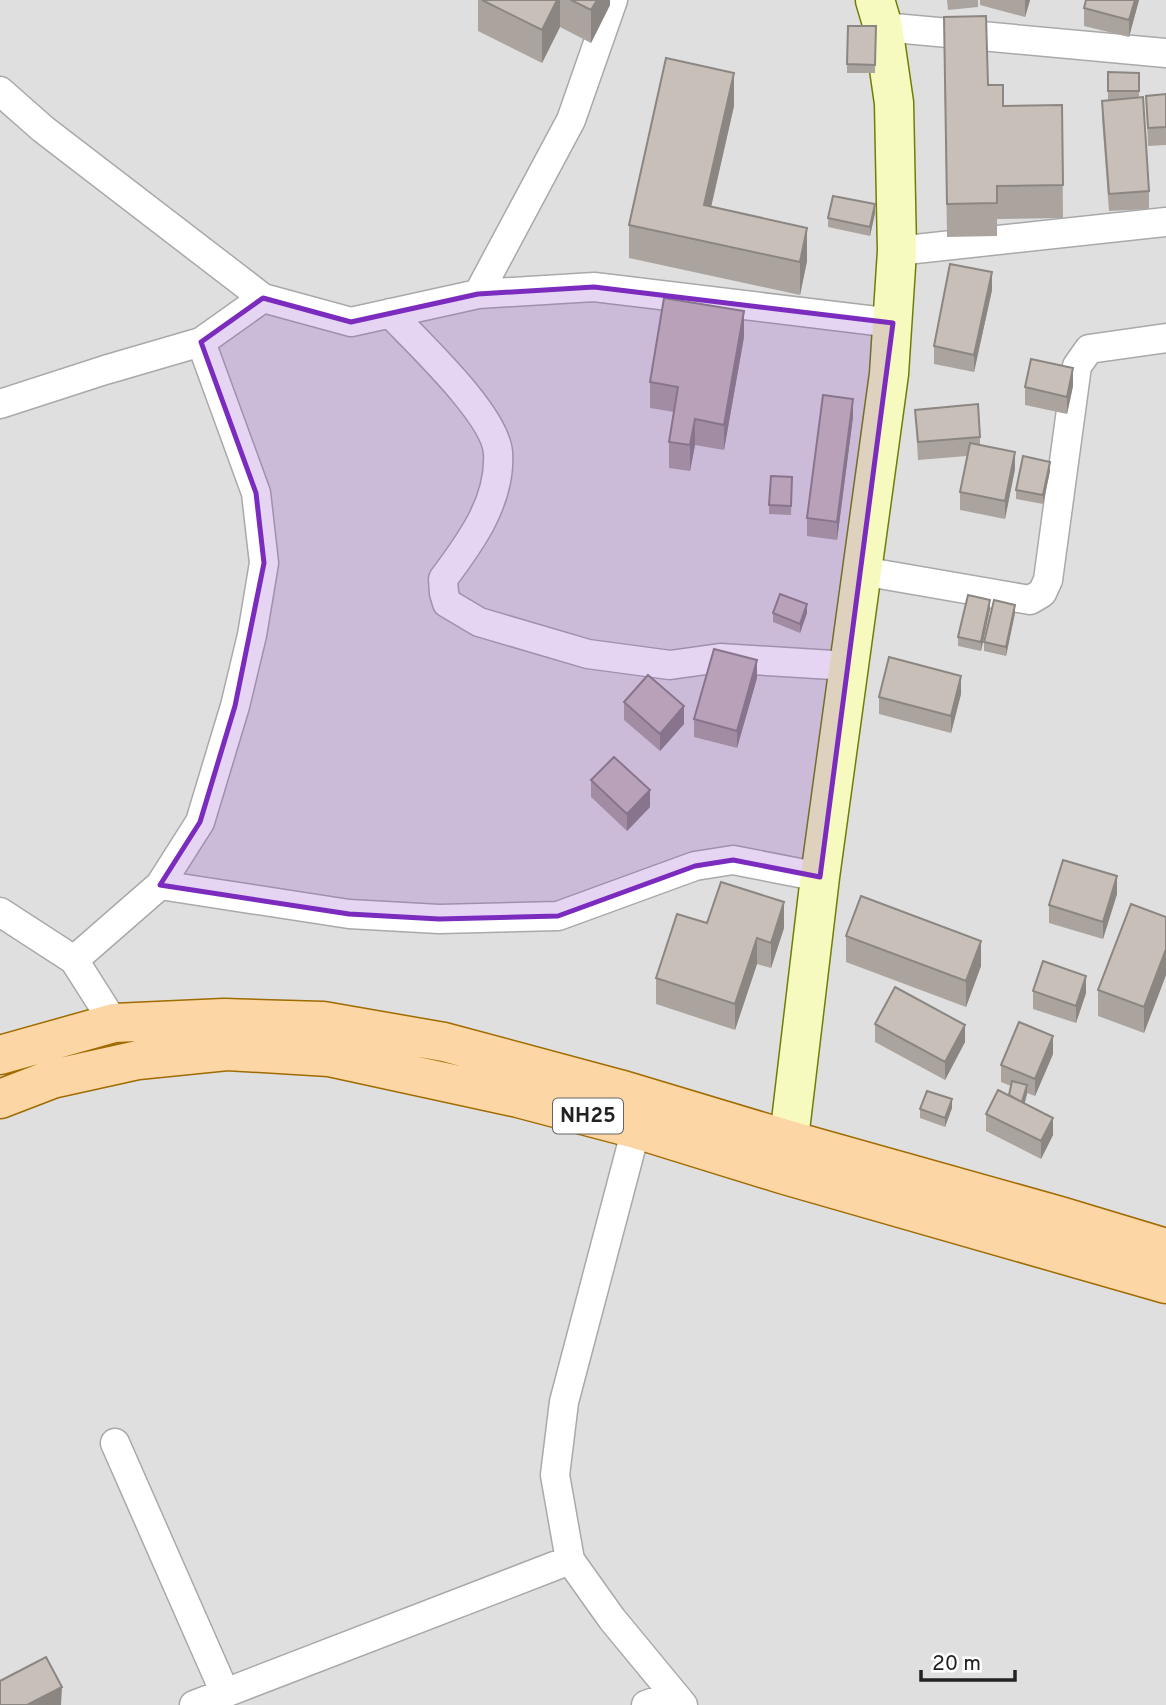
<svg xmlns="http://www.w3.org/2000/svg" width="1166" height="1705" font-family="Overpass,sans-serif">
<rect width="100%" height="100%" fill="#f2efe9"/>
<path fill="#e0dfdf" d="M 0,0 L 1166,0 L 1166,1705 L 0,1705 Z"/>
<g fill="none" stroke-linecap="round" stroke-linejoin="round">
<g stroke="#a9a9a9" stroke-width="31">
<path id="street" d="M 883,27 L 1166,53
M 0,91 L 43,129 L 263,298 L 351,322 L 478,294 L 594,287 L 893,323
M 897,251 L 1166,222
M 478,294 L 571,120 L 613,0
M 390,313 C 417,342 496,415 498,453 C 501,501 470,543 443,579 L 444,593 L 447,603 L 479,622 L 588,654 L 670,665 L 720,658 L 849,666
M 0,404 L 105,370 L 201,342 L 263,298
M 862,571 L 1030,600 L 1042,593 L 1048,580 L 1077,366 L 1089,349 L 1166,338
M 160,885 L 349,914 L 439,919 L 558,916 L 695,866 L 733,860 L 820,877
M 0,912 L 74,960 L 114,1023
M 74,960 L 160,885 L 200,822 L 235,706 L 252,635 L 264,563 L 256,493 L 201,342
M 636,1129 L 564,1402 L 555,1475 L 570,1560 L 612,1619 L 683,1705
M 115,1443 L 225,1693
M 194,1705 L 570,1560
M 646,1705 L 673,1695"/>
</g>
<g stroke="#707d05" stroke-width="41">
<path id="secondary" d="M 785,1172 L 820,877 L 889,374 L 897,251 L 894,103 L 883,27 L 875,0"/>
</g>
<g stroke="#a06b00" stroke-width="41">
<path id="primary" d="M 0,1055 L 114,1023 L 224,1018 L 323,1021 L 444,1042 L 619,1089 L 789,1140 L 1060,1216 L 1166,1248
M 0,1099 L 52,1079 L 138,1060 L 227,1051 L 329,1057 L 518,1098 L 636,1129 L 785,1175 L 1166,1284"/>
</g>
<use href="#street" stroke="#fff" stroke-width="28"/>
<use href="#secondary" stroke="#f7fabf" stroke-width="38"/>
<use href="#primary" stroke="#fcd6a4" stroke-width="38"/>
</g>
<path fill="#aba49e" d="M 478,0 L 610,0 L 610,5 L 591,43 L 560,27 L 542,63 L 478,31 Z
M 947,0 L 978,0 L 978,7 L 948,10 Z
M 980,0 L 1030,0 L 1025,17 L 980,5 Z
M 1086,0 L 1139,0 L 1129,37 L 1084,26 L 1084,8 Z
M 876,26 L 875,73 L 847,73 L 847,64 Z
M 944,50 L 988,85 L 1003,106 L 1062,105 L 1063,218 L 997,219 L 997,236 L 947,237 Z
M 1108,72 L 1139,73 L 1139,98 L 1149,191 L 1149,209 L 1109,211 L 1102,118 L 1102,101 L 1115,100 L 1108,100 Z
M 1166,94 L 1166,145 L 1148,146 L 1146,96 Z
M 734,106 L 711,207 L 807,261 L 800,295 L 629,258 L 629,225 Z
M 875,213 L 870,236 L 828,227 L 828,218 Z
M 992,290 L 974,372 L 934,364 L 934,346 Z
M 744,337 L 724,450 L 695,445 L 690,471 L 669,468 L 669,442 L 674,412 L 650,408 L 650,382 Z
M 1073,386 L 1067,414 L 1025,405 L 1025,387 Z
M 915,410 L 980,437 L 980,445 L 1015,469 L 1005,519 L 960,510 L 960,492 L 967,456 L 918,460 Z
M 853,417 L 837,540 L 807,536 L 807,518 Z
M 1050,471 L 1043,504 L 1016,499 L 1016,490 Z
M 792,477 L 791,515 L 769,514 L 769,505 Z
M 990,609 L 981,651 L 958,646 L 958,637 Z
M 773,613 L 807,613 L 800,633 L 773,622 Z
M 1015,613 L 1006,656 L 984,651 L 984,642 Z
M 757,678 L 737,748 L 694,737 L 694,719 Z
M 961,694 L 951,733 L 879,714 L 879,697 Z
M 624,702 L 684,724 L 660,751 L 624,720 Z
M 591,780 L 650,807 L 627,831 L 591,797 Z
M 1117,894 L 1103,939 L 1049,923 L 1049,905 Z
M 1166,917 L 1166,975 L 1144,1033 L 1098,1016 L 1098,990 Z
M 707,923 L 784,928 L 771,968 L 757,964 L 735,1030 L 656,1004 L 656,978 Z
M 846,936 L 981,966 L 966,1007 L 846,962 Z
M 1033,991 L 1086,993 L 1076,1023 L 1033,1009 Z
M 875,1024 L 965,1042 L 945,1080 L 875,1042 Z
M 1053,1054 L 1035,1096 L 1027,1093 L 1024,1103 L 1053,1135 L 1041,1159 L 986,1131 L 986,1114 L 1008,1095 L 1011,1086 L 1001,1082 L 1001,1065 Z
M 952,1108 L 945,1127 L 920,1118 L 920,1109 Z"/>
<path fill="#8b8681" d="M 557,0 L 560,0 L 560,27 L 542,63 L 542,30 Z
M 597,0 L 610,0 L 610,5 L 591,43 L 591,10 Z
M 1025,0 L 1030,0 L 1025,17 Z
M 1135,0 L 1139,0 L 1129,37 L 1129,20 Z
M 734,73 L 734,106 L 704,238 L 704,205 Z
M 875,204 L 875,213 L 870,236 L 870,227 Z
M 807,228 L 807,261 L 800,295 L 800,262 Z
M 992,272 L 992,290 L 974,372 L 974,355 Z
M 744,311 L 744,337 L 724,450 L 724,425 Z
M 1073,368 L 1073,386 L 1067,414 L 1067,397 Z
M 853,399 L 853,417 L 837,540 L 837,522 Z
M 695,419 L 695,445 L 690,471 L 690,445 Z
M 1015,452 L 1015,469 L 1005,519 L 1005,501 Z
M 1050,462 L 1050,471 L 1043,504 L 1043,495 Z
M 990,600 L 990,609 L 981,651 L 981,642 Z
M 807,604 L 807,613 L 800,633 L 800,624 Z
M 1015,605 L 1015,613 L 1006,656 L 1006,647 Z
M 757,660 L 757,678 L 737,748 L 737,731 Z
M 961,676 L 961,694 L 951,733 L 951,716 Z
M 684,706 L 684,724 L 660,751 L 660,734 Z
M 650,790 L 650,807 L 627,831 L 627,814 Z
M 1117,876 L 1117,894 L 1103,939 L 1103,922 Z
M 784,902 L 784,928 L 771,968 L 771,943 Z
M 757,938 L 757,964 L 735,1030 L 735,1004 Z
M 981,941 L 981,966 L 966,1007 L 966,981 Z
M 1166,949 L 1166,975 L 1144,1033 L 1144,1007 Z
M 1086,976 L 1086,993 L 1076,1023 L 1076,1006 Z
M 965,1025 L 965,1042 L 945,1080 L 945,1062 Z
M 1053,1036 L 1053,1054 L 1035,1096 L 1035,1079 Z
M 1027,1085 L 1027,1094 L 1022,1114 L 1022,1105 Z
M 952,1099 L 952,1108 L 945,1127 L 945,1118 Z
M 1053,1118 L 1053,1135 L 1041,1159 L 1041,1141 Z
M 62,1687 L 61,1705 L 27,1705 Z"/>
<path fill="#c7bfb8" stroke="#8b8681" stroke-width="2" d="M 482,0 L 557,0 L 542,30 Z
M 571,0 L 597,0 L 591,10 Z
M 1086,0 L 1135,0 L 1129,20 L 1084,8 Z
M 986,16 L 988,85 L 1003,85 L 1003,106 L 1062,105 L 1063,185 L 997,186 L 997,203 L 947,204 L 944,17 Z
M 848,26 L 876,26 L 875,65 L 847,64 Z
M 666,58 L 734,73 L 704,205 L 807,228 L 800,262 L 629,225 Z
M 1108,72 L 1139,73 L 1139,91 L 1108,91 Z
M 1166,94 L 1166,127 L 1148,128 L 1146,96 Z
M 1143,97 L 1149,191 L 1109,194 L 1102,101 Z
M 833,196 L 875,204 L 870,227 L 828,218 Z
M 950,264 L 992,272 L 974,355 L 934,346 Z
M 664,298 L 744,311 L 724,425 L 695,419 L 690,445 L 669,442 L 678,387 L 650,382 Z
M 1031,359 L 1073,368 L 1067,397 L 1025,387 Z
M 823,395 L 853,399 L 837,522 L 807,518 Z
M 978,404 L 980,437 L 918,442 L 915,410 Z
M 970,443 L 1015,452 L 1005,501 L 960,492 Z
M 1023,456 L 1050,462 L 1043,495 L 1016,490 Z
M 771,476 L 792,477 L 791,506 L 769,505 Z
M 780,594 L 807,604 L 800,624 L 773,613 Z
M 968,595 L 990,600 L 981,642 L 958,637 Z
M 994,600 L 1015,605 L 1006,647 L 984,642 Z
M 714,649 L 757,660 L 737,731 L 694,719 Z
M 889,657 L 961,676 L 951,716 L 879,697 Z
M 648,675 L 684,706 L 660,734 L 624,702 Z
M 614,757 L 650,790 L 627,814 L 591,780 Z
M 1063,860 L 1117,876 L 1103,922 L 1049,905 Z
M 721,882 L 784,902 L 771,943 L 757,938 L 735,1004 L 656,978 L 677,914 L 707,923 Z
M 861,896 L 981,941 L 966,981 L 846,936 Z
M 1131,904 L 1166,917 L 1166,949 L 1144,1007 L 1098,990 Z
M 1043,961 L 1086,976 L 1076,1006 L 1033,991 Z
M 895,987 L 965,1025 L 945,1062 L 875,1024 Z
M 1019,1022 L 1053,1036 L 1035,1079 L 1001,1065 Z
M 1012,1081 L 1027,1085 L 1022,1102 L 1009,1095 Z
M 998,1090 L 1053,1118 L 1041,1141 L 986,1114 Z
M 927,1091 L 952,1099 L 945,1118 L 920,1109 Z
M 46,1657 L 62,1687 L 27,1705 L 0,1705 L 0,1681 Z"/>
<path fill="#7b2cbf" fill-opacity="0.2" stroke="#7b2cbf" stroke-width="5" stroke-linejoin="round" d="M 594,287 L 893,323 L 820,877 L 733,860 L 695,866 L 558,916 L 439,919 L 349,914 L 160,885 L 200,822 L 235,706 L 264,563 L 256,493 L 201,342 L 263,298 L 351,322 L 478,294 Z"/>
<g text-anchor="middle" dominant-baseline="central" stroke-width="6" stroke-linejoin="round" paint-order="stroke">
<rect fill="#fff" stroke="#646464" stroke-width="2" x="553" y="1098.5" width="70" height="35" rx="5"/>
<g font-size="21" font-weight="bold" fill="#222">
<text x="588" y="1116">NH25</text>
</g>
</g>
<path d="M921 1670v10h94v-10" fill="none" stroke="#222222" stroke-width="3.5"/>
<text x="932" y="1670" font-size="21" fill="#222222" stroke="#ffffff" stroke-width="5" paint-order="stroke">20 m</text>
</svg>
